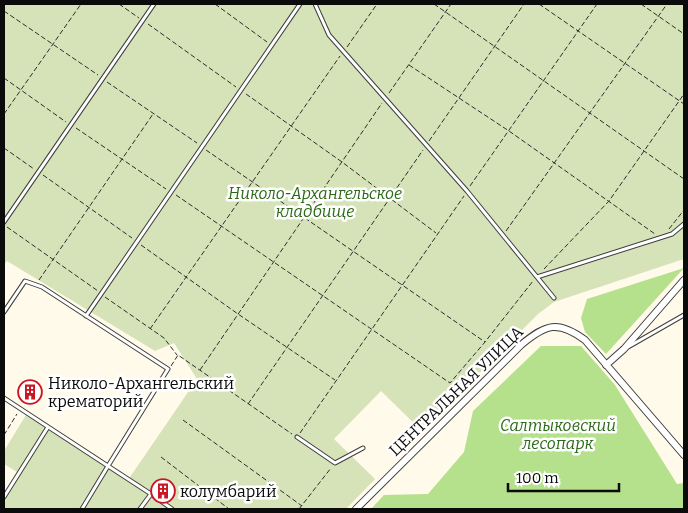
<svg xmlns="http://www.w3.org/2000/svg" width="688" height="513" font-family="Bitter,serif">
<rect width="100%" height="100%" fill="#fffae9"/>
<path fill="#b5e08c" d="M 684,268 L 606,354 L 585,332 L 581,318 L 587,299 Z
M 541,346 L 581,346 L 615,385 L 677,484 L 684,483 L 684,509 L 371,509 L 384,495 L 428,494 L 464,452 L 473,411 Z"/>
<path fill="#d6e3b9" d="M 4,4 L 684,4 L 684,259 L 554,302 L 538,314 L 422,431 L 381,391 L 334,439 L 375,479 L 346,509 L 4,509 L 4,493 L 17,472 L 4,464 L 4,451 L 26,415 L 128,480 L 197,379 L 174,343 L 155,351 L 7,261 L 4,264 Z"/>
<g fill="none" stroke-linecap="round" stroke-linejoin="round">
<g stroke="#3e3e3e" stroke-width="5">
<path id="lane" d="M 315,4 L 329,35 L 467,191 L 554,298
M 4,222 L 154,4
M 537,277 L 672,234 L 684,224
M 4,312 L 25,281 L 42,287 L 168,369 L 108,466 L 151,494 L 172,509
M 86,316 L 300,4
M 628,347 L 684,315
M 4,398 L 108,466 L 82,509
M 297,437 L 335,463 L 363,448
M 4,497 L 48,427
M 140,509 L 151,494"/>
</g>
<g stroke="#3e3e3e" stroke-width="8">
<path id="street" d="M 606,365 L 624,349 L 684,280
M 356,509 L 521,345 C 546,324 558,320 585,340 L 684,455"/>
</g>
<path stroke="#2d2d2d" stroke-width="1" stroke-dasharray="5 2.5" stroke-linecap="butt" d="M 119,4 L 139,18
M 215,4 L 267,42
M 434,4 L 684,179
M 539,4 L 684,104
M 641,4 L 684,34
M 4,11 L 98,75
M 148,24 L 236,87
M 347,47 L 377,4
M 409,65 L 509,131 L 655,234
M 4,78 L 66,122
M 107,82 L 197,143
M 389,93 L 451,4
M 246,94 L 342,162 L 436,233
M 4,114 L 81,4
M 76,128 L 166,189
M 429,141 L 524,4
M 4,148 L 34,169
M 206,150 L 485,342
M 43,175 L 132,238
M 470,186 L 597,4
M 176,195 L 450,383 L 485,342 L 533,281
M 7,227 L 98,291
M 669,229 L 684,210
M 506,231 L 667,4
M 141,245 L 238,314 L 335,380
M 544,269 L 609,201 L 684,94
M 39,280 L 153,114
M 105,297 L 164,338 L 177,355
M 150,329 L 340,56
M 171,366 L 178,355 L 292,434
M 200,370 L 382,103
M 248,404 L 423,150
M 183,420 L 302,506
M 300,433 L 464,196
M 4,435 L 17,414
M 161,457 L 229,509
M 299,509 L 331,468"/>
<use href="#lane" stroke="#fff" stroke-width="3"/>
<use href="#street" stroke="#fff" stroke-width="6"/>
</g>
<defs>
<g id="building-ring" transform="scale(1.25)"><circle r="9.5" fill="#fff" stroke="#c91524" stroke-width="1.5"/><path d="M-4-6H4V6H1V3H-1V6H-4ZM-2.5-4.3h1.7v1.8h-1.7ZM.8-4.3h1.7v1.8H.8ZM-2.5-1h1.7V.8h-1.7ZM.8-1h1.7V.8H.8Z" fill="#c91524"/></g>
</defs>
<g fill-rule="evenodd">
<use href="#building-ring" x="30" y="392"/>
<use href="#building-ring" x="163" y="491"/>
</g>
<g text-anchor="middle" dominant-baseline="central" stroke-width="5" stroke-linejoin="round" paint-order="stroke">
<g font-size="16" font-style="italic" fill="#2a6916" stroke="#fff">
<text x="315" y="193">Николо-Архангельское<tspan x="315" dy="18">кладбище</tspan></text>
<text x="558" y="425">Салтыковский<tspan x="558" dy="18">лесопарк</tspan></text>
</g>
<g font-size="16" fill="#0b0b0b" stroke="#fff" text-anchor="start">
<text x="48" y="383">Николо-Архангельский<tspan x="48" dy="18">крематорий</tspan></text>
<text x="180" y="491">колумбарий</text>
</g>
<g font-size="16" fill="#0b0b0b" stroke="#fff">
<text transform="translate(456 391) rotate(-44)">ЦЕНТРАЛЬНАЯ УЛИЦА</text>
</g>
</g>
<rect width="688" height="513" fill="none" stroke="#0b0b0b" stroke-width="10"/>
<path d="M508 483v8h111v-8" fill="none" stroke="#0b0b0b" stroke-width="2.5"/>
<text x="516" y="483" font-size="15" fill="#0b0b0b" stroke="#ffffff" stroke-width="4" paint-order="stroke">100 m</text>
</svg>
